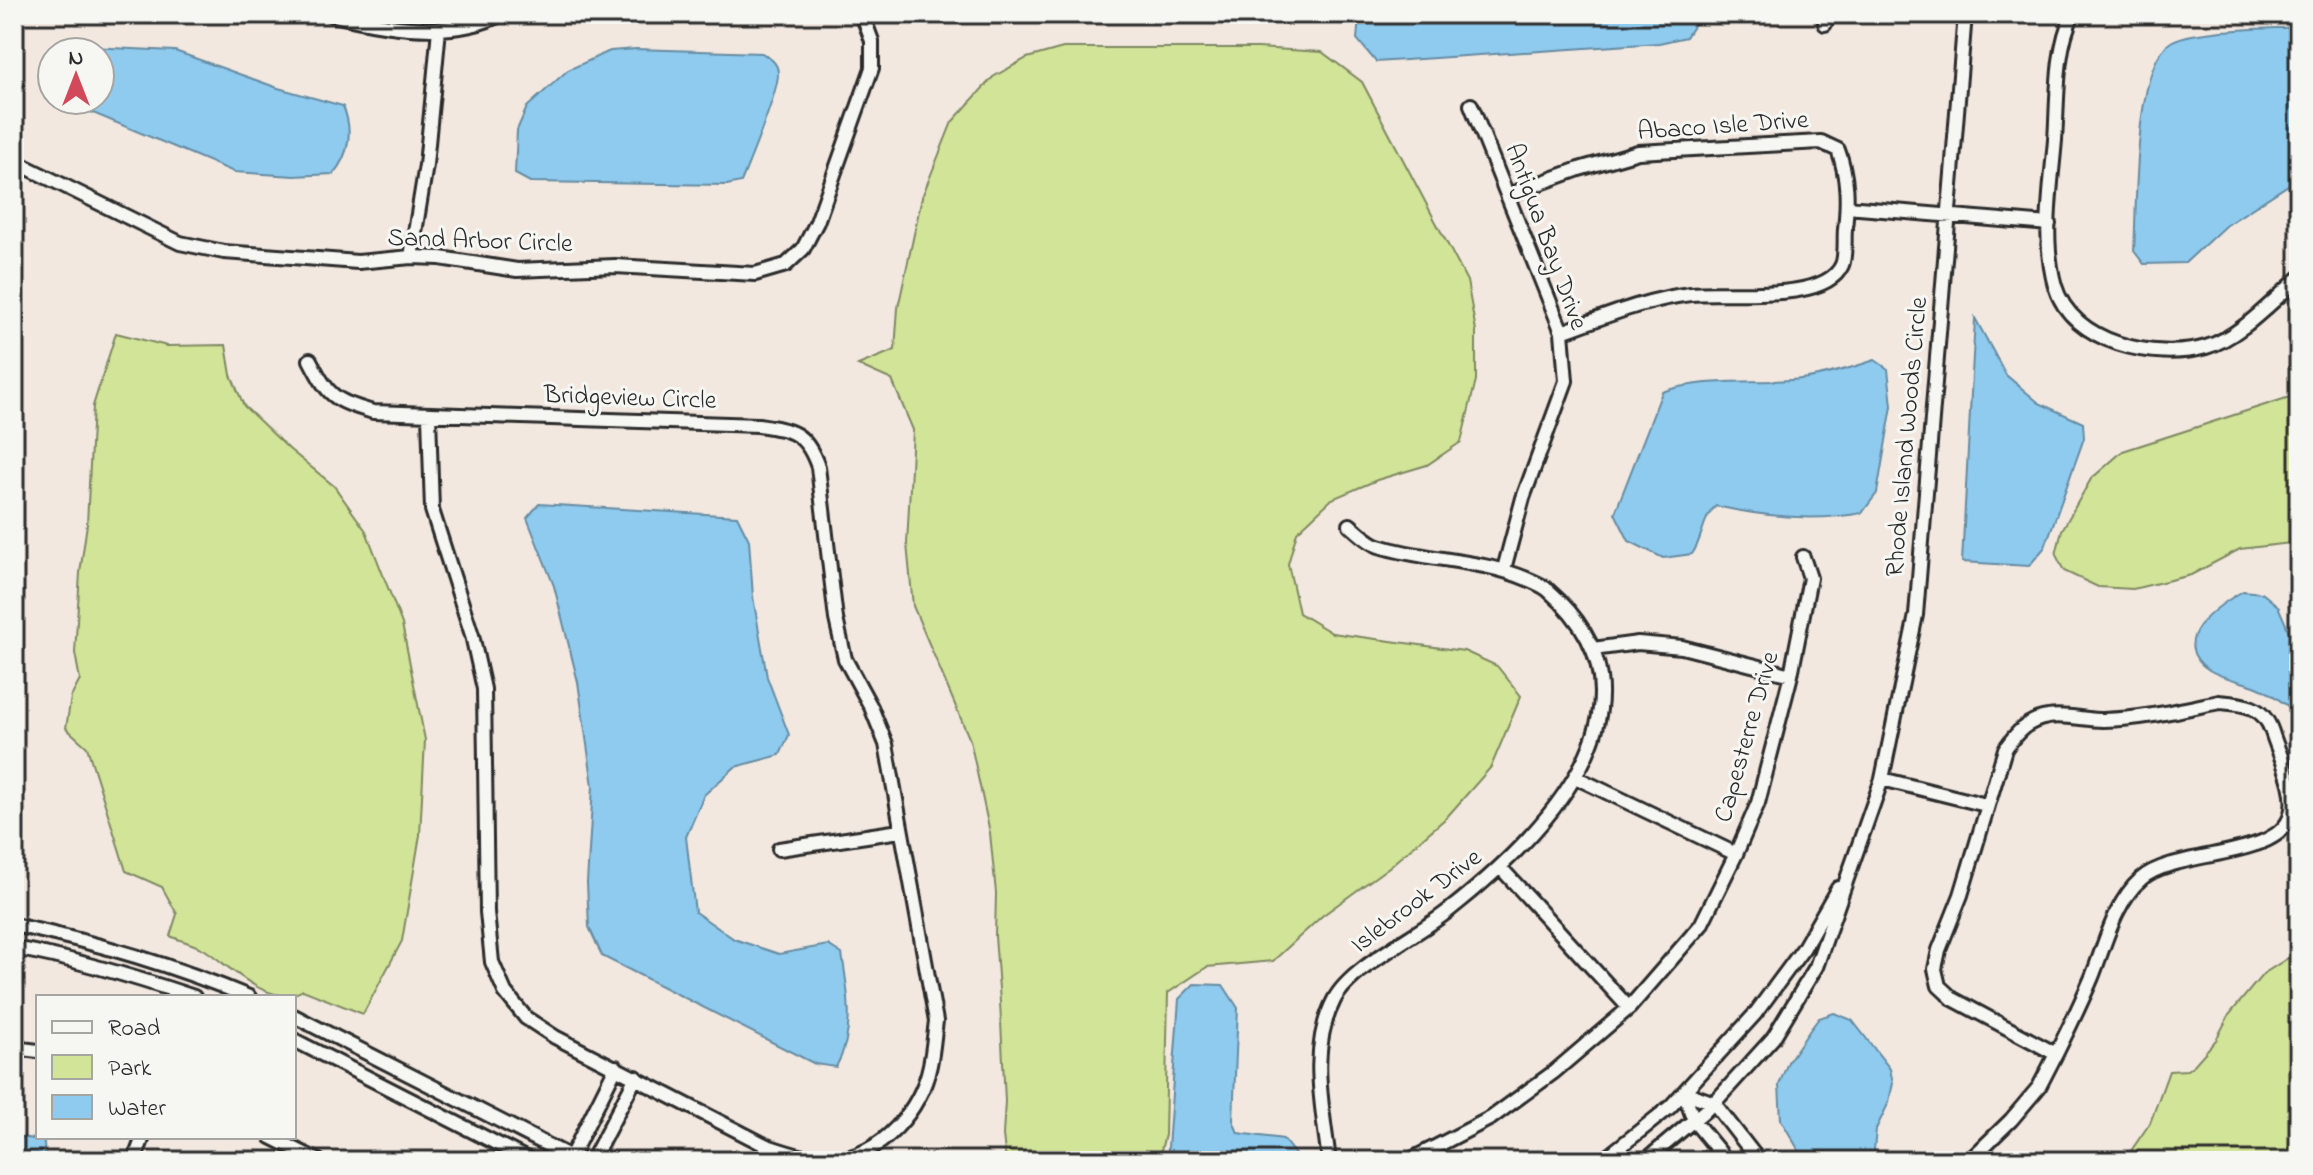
<svg xmlns="http://www.w3.org/2000/svg" width="2313" height="1175" font-family="'Indie Flower',sans-serif">
<rect width="100%" height="100%" fill="#f2e8e0"/>
<filter id="ink" filterUnits="userSpaceOnUse"><feTurbulence type="fractalNoise" baseFrequency=".0125" numOctaves="2"/><feDisplacementMap in="SourceGraphic" scale="16" xChannelSelector="R" yChannelSelector="G"/><feConvolveMatrix kernelMatrix="1 2 1 2 8 2 1 2 1" color-interpolation-filters="sRGB"/></filter>
<g filter="url(#ink)">
<path fill="#d2e498" stroke="#7e8862" stroke-width="2" d="M 1063,48 L 1258,48 L 1322,52 L 1362,82 L 1467,281 L 1476,331 L 1476,380 L 1461,442 L 1427,465 L 1377,480 L 1332,499 L 1297,532 L 1288,564 L 1299,613 L 1332,633 L 1464,651 L 1497,666 L 1521,696 L 1491,767 L 1446,818 L 1389,867 L 1322,916 L 1273,961 L 1207,967 L 1168,993 L 1165,1135 L 1158,1161 L 1006,1161 L 1003,1135 L 1005,1101 L 1000,1002 L 995,936 L 996,893 L 990,833 L 970,740 L 913,606 L 907,544 L 913,430 L 892,380 L 858,365 L 895,350 L 898,308 L 922,197 L 952,122 L 993,77 L 1027,58 Z
M 116,333 L 167,346 L 226,345 L 231,375 L 244,406 L 289,449 L 334,486 L 366,531 L 402,624 L 425,740 L 420,835 L 402,941 L 363,1014 L 303,990 C 271,1010 231,967 205,950 C 195,944 181,941 170,936 L 177,914 L 162,887 L 126,871 L 87,747 L 66,728 L 71,697 L 80,680 L 75,653 L 80,573 L 87,524 L 93,406 Z
M 2299,394 L 2299,546 L 2291,543 L 2240,549 L 2191,575 L 2133,589 L 2098,587 L 2064,571 L 2056,555 L 2062,530 L 2091,479 L 2123,451 Z
M 2299,951 L 2299,1161 L 2124,1161 L 2150,1123 L 2169,1071 L 2187,1070 L 2194,1065 L 2216,1040 L 2229,1015 L 2263,974 Z"/>
<path fill="#8ecbef" stroke="#668ba1" stroke-width="2" d="M 1366,14 L 1701,14 L 1686,37 L 1659,43 L 1376,62 L 1357,39 L 1359,18 Z
M 2299,27 L 2299,178 L 2225,226 L 2185,263 L 2144,264 L 2134,251 C 2137,208 2133,65 2171,42 C 2191,29 2270,29 2299,27 Z
M 90,47 L 175,51 L 278,88 L 343,106 C 353,130 350,154 333,174 L 294,176 L 234,172 L 81,108 L 75,100 L 100,100 L 100,52 L 77,52 Z
M 636,49 L 762,53 C 770,58 777,62 778,72 C 780,89 749,162 741,182 L 727,185 L 530,182 L 515,174 L 517,130 L 527,107 L 568,70 L 610,51 Z
M 1975,318 L 2006,375 L 2039,403 L 2083,423 L 2084,438 L 2045,547 L 2029,566 L 1962,562 Z
M 1875,360 L 1888,369 L 1892,406 L 1877,493 L 1862,513 C 1813,522 1765,517 1716,506 C 1702,518 1703,539 1692,554 L 1663,558 L 1629,541 L 1615,513 L 1662,392 C 1702,378 1749,383 1791,380 C 1819,378 1848,369 1875,360 Z
M 539,504 L 737,516 L 749,540 L 753,597 L 767,677 L 789,735 L 780,755 L 735,767 L 704,795 L 686,837 L 695,912 L 734,939 L 779,954 L 828,945 L 842,954 C 848,993 856,1031 836,1067 L 815,1064 L 602,956 L 589,927 L 587,883 L 593,786 L 578,682 L 554,586 L 527,518 Z
M 2243,591 L 2262,593 L 2278,606 L 2299,655 L 2299,714 C 2285,705 2273,693 2257,687 C 2241,681 2224,679 2209,670 C 2166,641 2217,606 2243,591 Z
M 1194,984 L 1223,985 L 1238,1008 L 1233,1120 L 1238,1133 L 1283,1139 L 1300,1161 L 1167,1161 L 1179,999 Z
M 1834,1013 L 1852,1020 L 1890,1069 L 1893,1083 L 1889,1102 L 1876,1129 L 1873,1161 L 1805,1161 L 1781,1120 L 1779,1085 L 1788,1062 L 1810,1030 L 1819,1018 Z
M 14,1136 L 40,1140 L 44,1143 L 45,1161 L 14,1161 Z"/>
<g fill="none" stroke-linecap="round" stroke-linejoin="round">
<g stroke="#2b2b2b" stroke-width="18">
<path id="minor" d="M 330,14 C 381,27 454,40 501,14
M 2073,14 C 2055,51 2058,100 2055,140 C 2051,188 2042,240 2055,286 C 2072,344 2156,361 2206,347 C 2239,338 2273,300 2299,278
M 1825,24 L 1825,14
M 1471,105 L 1562,332 L 1566,381 L 1523,498 L 1504,569
M 14,161 L 180,243 L 224,252 L 358,262 L 411,257 L 440,258 L 517,270 L 615,266 L 755,274 L 786,265 L 803,249 L 817,222 L 872,68 L 872,41 L 862,14
M 1508,195 L 1579,169 L 1638,152 L 1821,142 L 1838,150 C 1848,177 1848,201 1845,229 C 1844,239 1846,256 1842,265 C 1825,304 1727,290 1691,294 C 1646,299 1604,317 1562,332
M 1847,207 L 2049,224
M 411,257 L 426,165 L 439,29
M 310,360 C 329,397 333,400 373,412 L 758,425 C 792,430 806,432 818,467 L 836,619 L 845,659 L 871,707 L 886,744 L 936,1021 C 934,1036 933,1051 930,1065 C 921,1109 882,1156 834,1160 C 811,1161 788,1153 767,1146 L 555,1037 L 526,1018 L 505,992 L 492,962 L 487,912 L 484,689 L 472,635 L 432,510 L 429,415
M 1593,649 L 1638,643 L 1682,647 L 1791,675
M 2219,702 C 2244,704 2263,705 2272,732 C 2279,755 2298,790 2291,814 C 2280,860 2174,849 2141,879 C 2114,903 2105,945 2092,977 C 2081,1003 2069,1028 2056,1054 L 1953,999 L 1939,986 L 1935,969 L 1939,950 L 1961,895 L 2005,749 C 2016,733 2027,720 2048,717 C 2065,714 2085,720 2103,720 C 2143,719 2180,710 2219,702 Z
M 1577,778 L 1736,854
M 1882,779 L 1986,805
M 779,849 L 900,831
M 1500,867 L 1629,1008
M 14,925 C 95,942 173,965 249,997
M 14,948 C 76,959 135,977 194,997
M 294,1016 L 579,1161
M 294,1040 L 531,1161
M 14,1048 L 38,1051
M 1684,1092 L 1714,1103 L 1759,1161
M 1684,1092 L 1694,1121 L 1727,1161
M 271,1137 L 319,1161
M 1973,1157 L 2011,1120 L 2039,1087 L 2056,1054
M 134,1161 L 143,1137
M 569,1161 L 616,1067
M 592,1161 L 636,1077
M 1329,1161 C 1323,1108 1308,1050 1334,1000 C 1351,967 1417,936 1448,911 C 1542,837 1677,702 1548,590 C 1542,585 1534,582 1527,579 C 1480,559 1427,561 1379,546 C 1369,543 1358,532 1350,525
M 1408,1161 L 1491,1118 L 1554,1072 L 1629,1008 L 1701,925 L 1736,854 L 1758,803 L 1791,675 L 1810,578 L 1803,557
M 1602,1161 L 1670,1107 L 1755,1014 L 1803,949 L 1838,888
M 1645,1161 L 1714,1103 L 1773,1038 L 1816,967 L 1882,779 L 1916,615 L 1965,14"/>
</g>
<use href="#minor" stroke="#f6f6f2" stroke-width="12"/>
</g>
</g>
<g text-anchor="middle" dominant-baseline="central" stroke-width="6" stroke-linejoin="round" paint-order="stroke">
<g font-size="26" fill="#2b2b2b" stroke="#f6f6f2">
<text transform="translate(1723 127) rotate(-4)">Abaco Isle Drive</text>
<text transform="translate(1545 237) rotate(70)">Antigua Bay Drive</text>
<text transform="translate(480 242) rotate(2)">Sand Arbor Circle</text>
<text transform="translate(630 399) rotate(2)">Bridgeview Circle</text>
<text transform="translate(1908 437) rotate(-85)">Rhode Island Woods Circle</text>
<text transform="translate(1748 737) rotate(-74)">Capesterre Drive</text>
<text transform="translate(1417 902) rotate(-37)">Islebrook Drive</text>
</g>
</g>
<rect width="2313" height="1175" fill="none" stroke="#f6f6f2" stroke-width="48"/>
<rect x="24" y="24" width="2265" height="1127" fill="none" stroke="#2b2b2b" stroke-width="3" filter="url(#ink)"/>
<rect x="36" y="995" width="260" height="144" fill="#f6f6f2" stroke="#a5a5a2" stroke-width="2"/>
<rect x="52" y="1021" width="40" height="12" fill="#f6f6f2" stroke="#a5a5a2" stroke-width="2"/>
<text x="108" y="1035" font-size="24" fill="#2b2b2b">Road</text>
<rect x="52" y="1055" width="40" height="24" fill="#d2e498" stroke="#a5a5a2" stroke-width="2"/>
<text x="108" y="1075" font-size="24" fill="#2b2b2b">Park</text>
<rect x="52" y="1095" width="40" height="24" fill="#8ecbef" stroke="#a5a5a2" stroke-width="2"/>
<text x="108" y="1115" font-size="24" fill="#2b2b2b">Water</text>
<g transform="translate(76 76)"><circle r="38" fill="#f6f6f2" stroke="#a5a5a2" stroke-width="2"/>
<path d="M0-6L14 30L0 20L-14 30Z" fill="#d1495b"/>
<text y="-12" font-size="22" font-weight="bold" text-anchor="middle" fill="#2b2b2b">N</text>
</g>
</svg>
